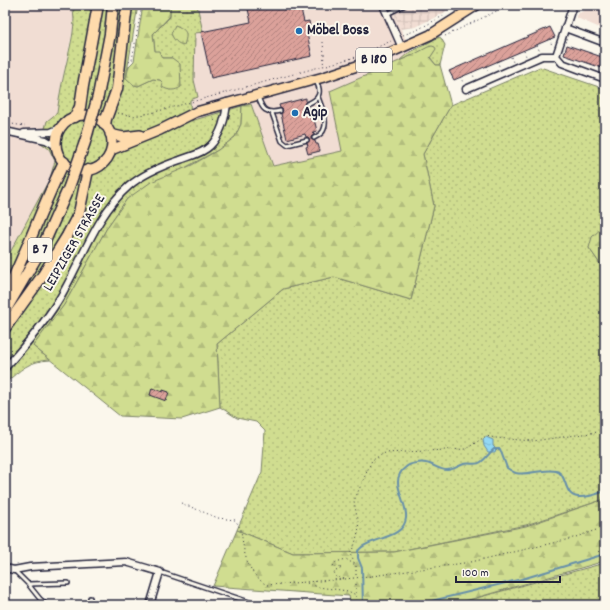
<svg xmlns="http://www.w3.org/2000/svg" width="610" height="610" font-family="Dekko,sans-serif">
<defs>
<pattern id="industrial-grid" width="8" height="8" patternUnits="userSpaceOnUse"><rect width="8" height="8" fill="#f1ddd3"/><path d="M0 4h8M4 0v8" fill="none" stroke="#cebdb6"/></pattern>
<pattern id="grass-dots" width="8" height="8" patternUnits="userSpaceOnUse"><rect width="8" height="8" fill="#d0dd90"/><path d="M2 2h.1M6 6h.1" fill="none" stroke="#b2bd7d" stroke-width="1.8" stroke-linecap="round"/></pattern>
<pattern id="forest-firs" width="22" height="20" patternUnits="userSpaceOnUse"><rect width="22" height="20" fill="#d0dd90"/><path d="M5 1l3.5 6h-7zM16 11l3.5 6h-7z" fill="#b2bd7d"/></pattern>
<pattern id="water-ripples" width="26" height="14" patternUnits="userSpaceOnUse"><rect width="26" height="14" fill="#93d8f4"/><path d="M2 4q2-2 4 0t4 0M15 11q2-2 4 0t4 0" fill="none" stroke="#7eb9d2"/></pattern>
<pattern id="building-hatch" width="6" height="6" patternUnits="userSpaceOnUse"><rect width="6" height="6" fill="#dba19a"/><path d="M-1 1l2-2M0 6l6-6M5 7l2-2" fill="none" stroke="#b1837f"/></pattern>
</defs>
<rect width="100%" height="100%" fill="#fbf7ec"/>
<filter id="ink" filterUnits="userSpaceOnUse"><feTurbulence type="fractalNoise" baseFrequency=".025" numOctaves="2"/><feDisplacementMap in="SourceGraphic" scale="8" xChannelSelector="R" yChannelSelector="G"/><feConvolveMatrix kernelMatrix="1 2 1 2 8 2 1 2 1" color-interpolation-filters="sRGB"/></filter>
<g filter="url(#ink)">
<path fill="#f1ddd3" d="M 5,5 L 29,7 L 40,5 L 72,5 L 74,14 L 73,30 L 59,96 L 57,114 L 47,121 L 49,149 L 55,161 L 50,178 L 5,262 Z
M 187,5 L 390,5 L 413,55 L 330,91 L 343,151 L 273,166 L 251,104 L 191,122 Z
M 582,5 L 605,5 L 605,26 L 600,28 L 577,18 L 577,14 L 585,10 Z"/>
<path fill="url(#industrial-grid)" d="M 390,5 L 455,5 L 442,14 L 415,27 L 401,29 Z"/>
<path fill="url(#grass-dots)" stroke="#798066" d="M 72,5 L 138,5 L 126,78 L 138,86 L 153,79 L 160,80 L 163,83 L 172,58 L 162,58 L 155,51 L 153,34 L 170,17 L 170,5 L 197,5 L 203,32 L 195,33 L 194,80 L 198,97 L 190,100 L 191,121 L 242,106 L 241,124 L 235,137 L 218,150 L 127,199 L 108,226 L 64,305 L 33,346 L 50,360 C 28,361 21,370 5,383 L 5,262 L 50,178 L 55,161 L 49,149 L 41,143 L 47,121 L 57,113 C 59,96 63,78 67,61 C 71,42 77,24 72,5 Z
M 439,37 L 441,38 L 445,45 L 440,65 L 436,65 L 430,57 L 413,55 L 399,61 L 407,54 Z
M 540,67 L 605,89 L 605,225 L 603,226 L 589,248 L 605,271 L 605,499 L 526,525 L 394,552 L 293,553 L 237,530 L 262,472 L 265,431 L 256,422 L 237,418 L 220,407 L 217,344 L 283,289 L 334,277 L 411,300 L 434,206 L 423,154 L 451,105 Z
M 605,561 L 605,605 L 451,605 L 601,564 Z"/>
<path fill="url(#forest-firs)" stroke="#798066" d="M 143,5 L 170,5 L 170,16 L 153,34 L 155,51 L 159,51 L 162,58 L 172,58 L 180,64 L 181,87 C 175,91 169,91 162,87 L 163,83 L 160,80 L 153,79 L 138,86 L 134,85 L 126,78 L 129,66 L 134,61 Z
M 175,25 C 187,30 188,33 184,45 C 177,44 174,40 171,34 Z
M 432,46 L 435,47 L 436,49 L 430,58 L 436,65 L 440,65 L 451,105 L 423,154 L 434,206 L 411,300 L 334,277 L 283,289 L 217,344 L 220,407 L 182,419 L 120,416 L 33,346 L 64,305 L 108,226 L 127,199 L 151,182 L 192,165 L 218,150 L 235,137 L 241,124 L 242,106 L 251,104 L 273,166 L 342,151 L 330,91 L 413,55 L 428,47 Z
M 605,225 L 605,271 L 589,248 L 592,237 Z
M 605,499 L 605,561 L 451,605 L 351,605 L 349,596 L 213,586 L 237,530 L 293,553 L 394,552 L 526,526 Z"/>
<path fill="url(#water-ripples)" stroke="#668faa" d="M 486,437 L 493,440 L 493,446 L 496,449 L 495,452 L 488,452 L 484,446 L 483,439 Z"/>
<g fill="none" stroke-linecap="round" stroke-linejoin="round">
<path stroke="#668faa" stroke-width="2" d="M 363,605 L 362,568 L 358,558 L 358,551 C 368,537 404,540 406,518 C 408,501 387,481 406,467 C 410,463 421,462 426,463 C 433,464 439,470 447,470 C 453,470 458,466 464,464 C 470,462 476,466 481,462 C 487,458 489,453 494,449 L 500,449 L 507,468 C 510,470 513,472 516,473 C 528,476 542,468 556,471 C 568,474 563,496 578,497 C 587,498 597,494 605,491
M 415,605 L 522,579 L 605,554"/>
</g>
<path fill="url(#building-hatch)" stroke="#22223b" d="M 247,5 L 300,5 L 304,22 L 309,21 L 311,33 L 307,34 L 312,56 L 211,78 L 201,32 L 251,22 Z
M 550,27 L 555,37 L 454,80 L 449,71 Z
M 567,45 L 605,58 L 605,69 L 564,55 Z
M 306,98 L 306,101 L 304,105 L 308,107 L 311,120 L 314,119 L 317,131 L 313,132 L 314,135 L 311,137 L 311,139 L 315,141 L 316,144 L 318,144 L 320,151 L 308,154 L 306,147 L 308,146 L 307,143 L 310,140 L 308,137 L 306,137 L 305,134 L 287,139 L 281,114 L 283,110 L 280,108 L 279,105 Z
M 152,388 L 163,392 L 163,390 L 169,392 L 166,401 L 150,395 Z"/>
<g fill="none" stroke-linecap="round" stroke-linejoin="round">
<g stroke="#22223b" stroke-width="6">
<path id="service" d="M 458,5 L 468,9
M 387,14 L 405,5
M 258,96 C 262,110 266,114 280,111
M 307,104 C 320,99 322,92 316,81
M 272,113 L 282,141 L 287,145 L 307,140
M 314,138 C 318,136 323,133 324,129 C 328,120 321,106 318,97
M 14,570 L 28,584 L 68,583
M 160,572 L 258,605
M 28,584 L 40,599 L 47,605
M 90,605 L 90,598"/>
</g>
<g stroke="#22223b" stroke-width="9">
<path id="minor" d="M 383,5 L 402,48
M 573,5 L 556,56 L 562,63 L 605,79
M 565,28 L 605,43
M 466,89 L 542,56 L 556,56
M 5,131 L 46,140 L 56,146
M 24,133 L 51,132 L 60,128
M 5,368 C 24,347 43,325 58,301 C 81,264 95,215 129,186 C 143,174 162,166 180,160 C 190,156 202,154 210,146 C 221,135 226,117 227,102
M 5,568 L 14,570 L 30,567 L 126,562 L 160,572 L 150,605"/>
</g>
<g stroke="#22223b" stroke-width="12">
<path id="primary" d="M56 143a28 28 0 1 1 56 0a28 28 0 1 1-56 0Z
M 110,134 L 123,137 L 140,135
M 111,150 L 160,130 L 196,112 L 324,77 L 369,62 L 430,35 L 477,5"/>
</g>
<g stroke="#22223b" stroke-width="13">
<path id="trunk" d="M 98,96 L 110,34 L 113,5
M 75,117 L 80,107 L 83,86 L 98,5
M 105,125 L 106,119 L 117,89 L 127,5
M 5,295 C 27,252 42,206 64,162
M 5,311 L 42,248 L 69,187
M 5,328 L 43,275 L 67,236 L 79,213 L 88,170"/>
</g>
<path stroke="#22223b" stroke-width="1" stroke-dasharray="1 3" stroke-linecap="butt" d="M 403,35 L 417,30 L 445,15
M 445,36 L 509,5
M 550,39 L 552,46
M 323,42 L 324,55 L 323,66
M 537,45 L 539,50
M 524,51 L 526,56
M 511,57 L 513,62
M 497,61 L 500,68
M 129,62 L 132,60 L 142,5
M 486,66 L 489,73
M 472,72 L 474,77
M 460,77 L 463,82
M 118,113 L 133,116 L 151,113 L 356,57 L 391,41
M 213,116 L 215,122
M 57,122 L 66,114
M 5,123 L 25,126
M 181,503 L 218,518 L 235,520 C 242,529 241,533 243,544 C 245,560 252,577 267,585 L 345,579
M 356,575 L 356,566 L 350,554 L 355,544 L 359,528 L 354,501 L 372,460 L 385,453 L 466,449 L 486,436 L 496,438 L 533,441 L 605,431
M 372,576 L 471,562 L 570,539 L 605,527
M 344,579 L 336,577 L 334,572 L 342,568 L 333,566 L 336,562 L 346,559 L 355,565
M 307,583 L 318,587 L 348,591 L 356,595
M 356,584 L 356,605"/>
<use href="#service" stroke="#fbf7ec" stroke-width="3"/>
<use href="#minor" stroke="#fbf7ec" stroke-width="6"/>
<use href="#primary" stroke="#fedbac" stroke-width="9"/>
<use href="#trunk" stroke="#fedbac" stroke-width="10"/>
<g stroke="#22223b" stroke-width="13" stroke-linecap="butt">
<path id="trunk-bridge" d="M 69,187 L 85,142 L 98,96"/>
</g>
<path stroke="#22223b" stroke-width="1" stroke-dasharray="1 3" stroke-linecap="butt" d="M 345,579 L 372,576"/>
<use href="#trunk-bridge" stroke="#fedbac" stroke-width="10"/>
</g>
</g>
<g fill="#1f6fb2" stroke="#fbf7ec" stroke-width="1.5">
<circle cx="299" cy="31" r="4"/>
<circle cx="295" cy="113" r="4"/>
</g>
<g text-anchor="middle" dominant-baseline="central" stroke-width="4" stroke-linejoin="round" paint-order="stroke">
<g fill="#fbf7ec" stroke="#636270" stroke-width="1">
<rect x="356" y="48" width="36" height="24" rx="3"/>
<rect x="28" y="238" width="24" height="24" rx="3"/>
</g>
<g font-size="14" font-weight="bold" fill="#22223b">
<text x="374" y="60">B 180</text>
<text x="40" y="250">B 7</text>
</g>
<g font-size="15" font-weight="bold" fill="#22223b" stroke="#fbf7ec" text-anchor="start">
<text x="307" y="31">Möbel Boss</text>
<text x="303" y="113">Agip</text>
</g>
<g font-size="15" fill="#22223b" stroke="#fbf7ec">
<text transform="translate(75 243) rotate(-60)">LEIPZIGER STRASSE</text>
</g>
</g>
<rect width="610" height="610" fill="none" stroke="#fbf7ec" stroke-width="20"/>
<rect x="10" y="10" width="590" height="590" fill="none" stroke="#22223b" stroke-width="1.5" filter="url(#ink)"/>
<path d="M456 576v6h104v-6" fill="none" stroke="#22223b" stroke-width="2"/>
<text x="462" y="576" font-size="12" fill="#22223b" stroke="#fbf7ec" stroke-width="3" paint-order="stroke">100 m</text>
</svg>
